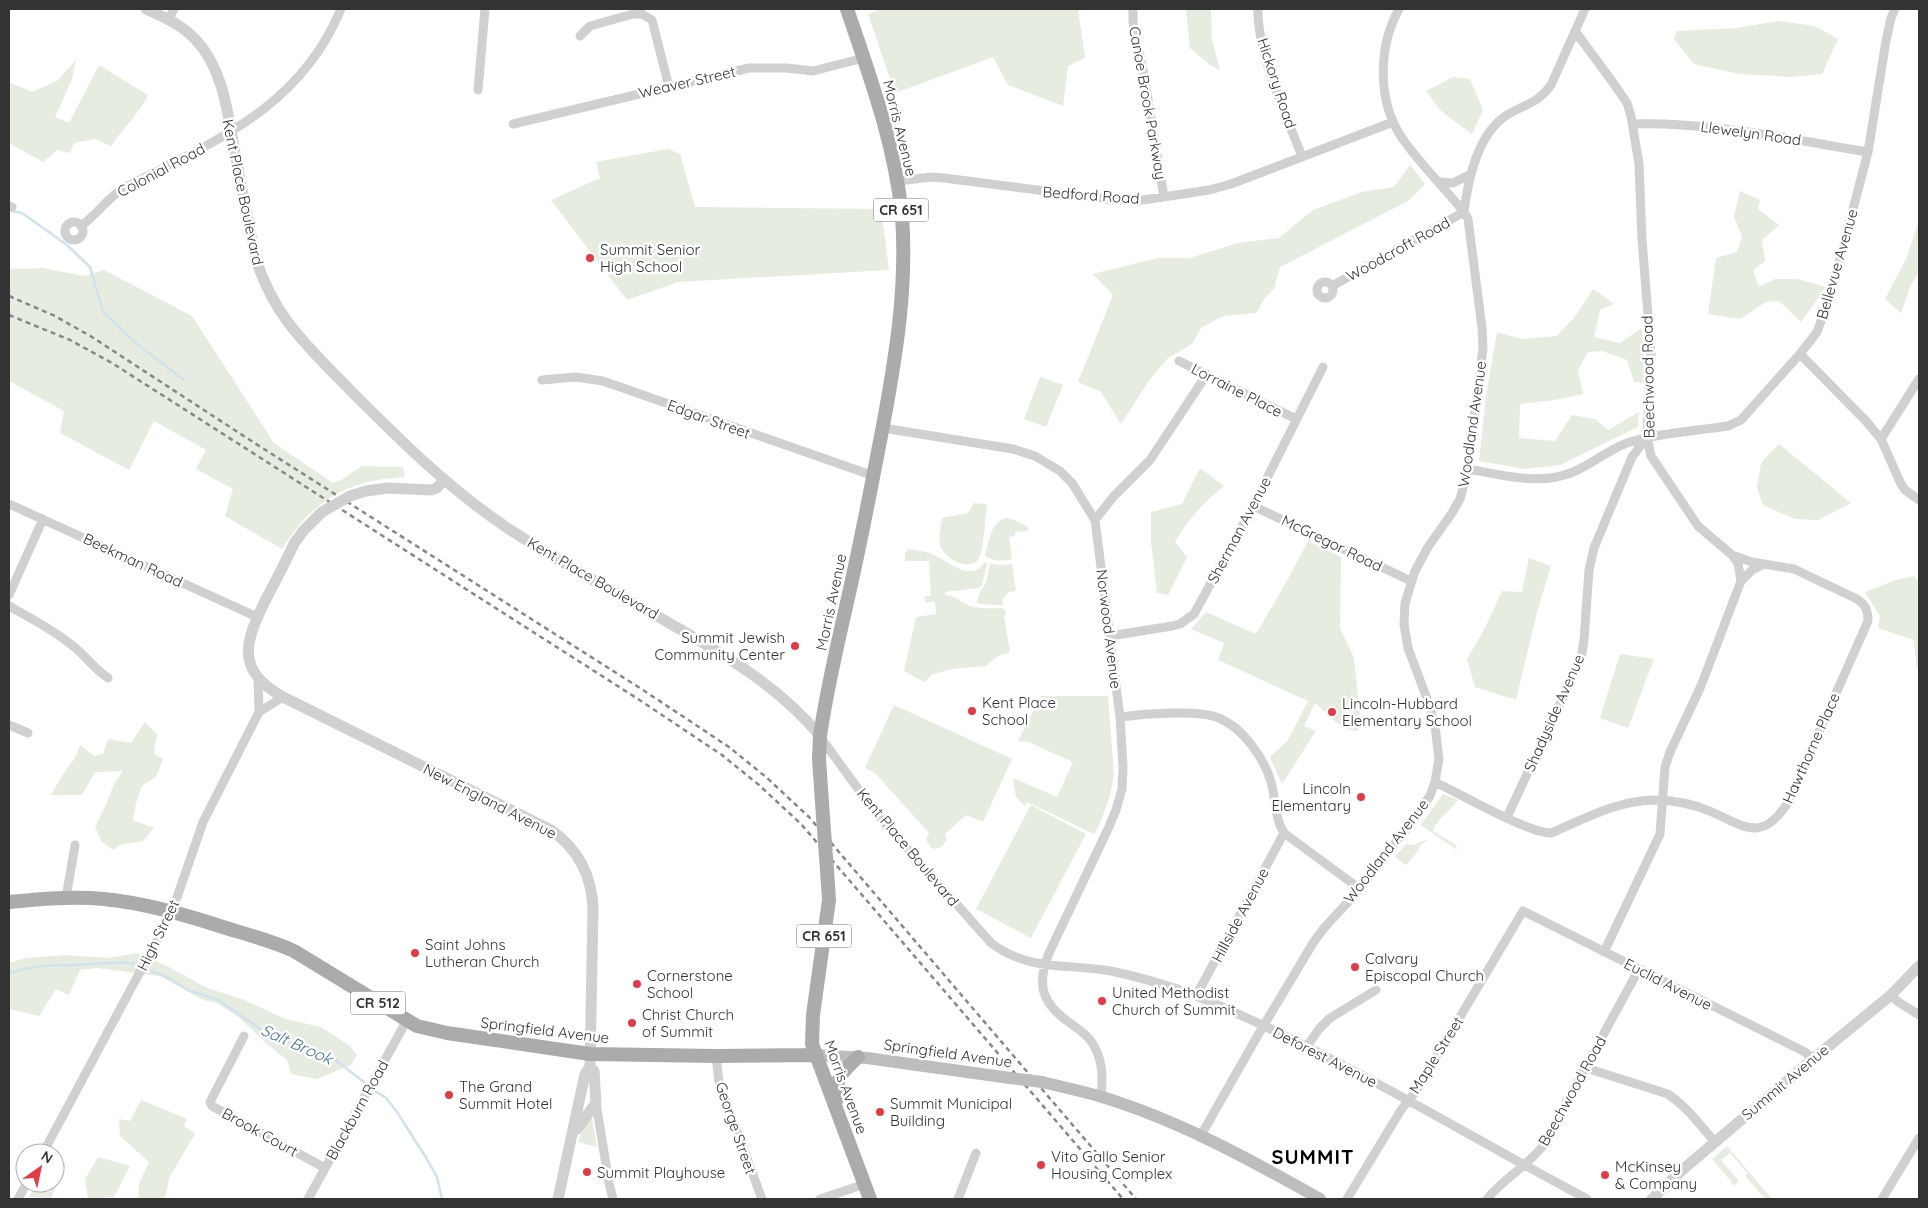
<svg xmlns="http://www.w3.org/2000/svg" width="1928" height="1208" font-family="Quicksand,sans-serif">
<rect width="100%" height="100%" fill="#fff"/>
<path fill="#e6ecdf" d="M 881,9 L 1078,9 L 1085,58 L 1068,66 L 1063,106 L 1008,85 L 993,57 L 895,93 L 868,14 Z
M 1186,9 L 1211,9 L 1212,40 L 1220,70 L 1210,65 L 1190,48 Z
M 1778,21 L 1815,26 L 1838,39 L 1822,74 L 1791,77 L 1739,74 L 1694,64 L 1674,39 L 1677,31 L 1736,28 Z
M 76,60 L 72,79 L 55,117 L 69,123 L 99,65 L 148,95 C 139,114 123,128 111,146 L 95,139 L 74,143 L 70,153 L 57,150 L 43,162 L 9,143 L 9,82 L 32,92 L 57,81 Z
M 1453,77 L 1470,79 L 1483,110 L 1472,134 L 1441,111 L 1426,91 Z
M 668,149 L 680,154 L 695,207 L 881,209 L 889,270 L 678,282 L 627,300 L 551,200 L 600,178 L 596,162 Z
M 1410,165 L 1425,184 L 1408,201 L 1280,267 L 1274,289 L 1265,298 L 1256,313 L 1223,316 L 1201,328 L 1192,344 L 1168,358 L 1148,382 L 1121,424 L 1101,392 L 1078,382 L 1113,295 L 1093,274 L 1158,258 L 1190,258 L 1238,243 L 1279,238 L 1313,210 L 1362,192 L 1394,187 Z
M 1740,191 L 1760,200 L 1758,209 L 1779,225 L 1762,240 L 1765,261 L 1753,270 L 1759,287 L 1775,279 L 1797,279 L 1826,287 L 1801,322 L 1779,301 L 1766,302 L 1740,319 L 1708,314 L 1716,258 L 1737,252 L 1742,237 L 1734,216 Z
M 1919,221 L 1919,272 L 1910,287 L 1901,313 L 1885,299 L 1906,259 Z
M 43,268 L 84,276 L 104,270 L 192,316 L 274,443 L 333,483 L 341,480 L 362,466 L 403,467 L 405,477 C 347,480 313,500 282,549 L 225,516 L 233,489 L 196,469 L 206,450 L 154,421 L 129,470 L 60,433 L 64,411 L 9,381 L 9,269 Z
M 1593,289 L 1614,304 L 1600,310 L 1594,337 L 1620,343 L 1642,328 L 1644,383 L 1634,382 L 1627,360 L 1602,351 L 1588,352 L 1578,370 L 1583,394 L 1555,400 L 1520,404 L 1519,438 L 1555,441 L 1572,415 L 1595,419 L 1608,430 L 1639,412 L 1638,427 L 1560,465 L 1525,469 L 1479,461 L 1486,396 L 1497,332 L 1522,339 L 1557,336 L 1574,318 Z
M 1040,377 L 1063,385 L 1046,427 L 1024,419 Z
M 1779,444 L 1851,503 L 1818,520 L 1795,519 L 1763,505 L 1757,487 L 1761,463 Z
M 1200,468 L 1224,486 C 1204,502 1188,519 1175,542 L 1187,557 L 1168,595 L 1157,593 L 1151,542 L 1151,512 L 1182,504 Z
M 974,503 L 987,504 C 985,516 984,549 979,558 C 971,573 944,559 940,545 C 938,537 941,526 942,518 L 968,513 Z
M 1006,518 L 1014,520 L 1028,527 L 1028,531 L 1015,532 L 1015,536 L 1009,537 L 1012,559 C 1002,562 994,561 985,556 C 989,542 990,523 1006,518 Z
M 1308,541 L 1341,557 L 1340,628 L 1354,658 L 1361,726 L 1357,731 C 1340,730 1327,713 1315,703 L 1304,726 L 1316,731 L 1282,784 L 1270,757 L 1288,740 L 1308,701 L 1218,660 L 1224,643 L 1191,629 L 1206,612 L 1256,634 L 1288,579 Z
M 908,549 C 915,550 925,551 932,554 C 948,561 971,584 985,562 L 987,564 L 982,585 L 979,588 L 945,592 L 945,595 C 955,595 964,605 974,607 C 983,609 994,608 1003,608 L 1006,613 L 1004,616 L 1010,652 L 996,657 L 986,666 L 952,669 L 933,674 L 924,682 L 904,671 L 916,617 L 936,614 L 935,602 L 925,602 L 925,596 L 931,596 L 929,561 L 905,561 L 905,554 Z
M 1529,558 L 1551,566 L 1537,612 L 1516,700 L 1475,687 L 1467,659 L 1485,628 L 1502,591 L 1522,592 Z
M 990,564 L 1006,565 L 1012,564 L 1016,591 L 1009,592 L 1002,600 L 1003,605 L 979,604 L 977,602 L 980,592 L 986,583 Z
M 1914,576 L 1919,582 L 1919,669 L 1917,670 L 1914,640 L 1878,628 L 1880,616 L 1865,592 L 1896,580 Z
M 1620,654 L 1654,659 L 1628,728 L 1600,718 Z
M 1041,696 L 1108,696 L 1114,774 L 1110,796 L 1101,821 L 1094,834 L 1027,802 L 1025,806 L 1016,797 L 1013,778 L 1057,797 L 1073,762 L 1028,742 L 1018,741 Z
M 894,705 L 1012,759 L 983,822 L 966,815 L 945,834 L 947,840 L 941,847 L 935,849 L 930,847 L 926,839 L 929,833 L 875,773 L 865,768 Z
M 145,722 L 157,734 L 154,754 L 163,759 L 156,777 L 142,786 L 136,803 L 133,820 L 154,828 L 143,841 L 120,845 L 113,850 L 102,842 L 95,827 L 106,805 L 114,784 L 123,771 L 95,772 L 82,795 L 51,795 L 63,774 L 75,758 L 80,745 L 94,756 L 103,754 L 108,739 L 131,743 Z
M 1443,794 L 1458,800 C 1452,809 1434,822 1433,831 L 1456,845 L 1457,850 L 1421,825 Z
M 1031,805 L 1086,834 L 1031,938 L 976,909 Z
M 1425,840 L 1427,840 L 1420,845 L 1419,850 L 1406,865 L 1395,857 L 1406,844 L 1414,845 Z
M 136,953 L 167,966 L 207,988 L 242,999 L 285,1019 L 321,1027 L 350,1046 L 357,1055 L 351,1065 L 317,1079 L 291,1074 L 287,1060 L 267,1044 L 241,1019 L 217,1003 L 203,1000 L 160,976 L 97,968 L 80,970 L 69,995 L 56,989 L 39,1016 L 9,1009 L 9,963 L 26,958 L 66,955 L 109,958 Z
M 141,1100 L 187,1119 L 184,1126 L 195,1134 L 169,1178 L 166,1195 L 162,1199 L 138,1199 L 139,1184 L 149,1162 L 120,1136 L 119,1119 L 130,1121 Z
M 591,1112 L 597,1147 L 578,1142 L 582,1130 Z
M 1727,1146 L 1772,1199 L 1765,1199 L 1745,1176 L 1747,1173 L 1730,1153 L 1721,1160 L 1739,1181 L 1733,1186 L 1731,1181 L 1712,1159 Z
M 98,1157 L 130,1166 L 114,1197 L 88,1199 L 85,1179 Z
M 55,1159 L 66,1164 L 51,1198 L 29,1197 L 37,1183 L 55,1183 Z"/>
<g fill="none" stroke-linecap="round" stroke-linejoin="round">
<path stroke="#cfe2ee" stroke-width="2.5" d="M 12,211 L 22,213 L 67,245 L 90,267 L 103,312 L 137,344 L 183,379
M 152,971 L 169,978 L 188,990 L 218,1000 L 268,1034 L 334,1059 L 368,1085
M 9,974 C 36,962 64,967 93,964 C 110,963 117,961 135,964
M 372,1089 L 386,1098 L 397,1112 L 425,1156 L 437,1177 L 442,1199"/>
<path stroke="#d0d0d0" stroke-width="9" d="M 1133,9 L 1133,22 L 1144,75 L 1164,197
M 1258,9 C 1257,52 1286,116 1302,156
M 168,20 L 174,9
M 1575,31 L 1614,84 L 1627,103 L 1631,116 L 1639,164 L 1642,239 L 1651,353 L 1647,437 L 1651,456 L 1698,526 L 1732,555 L 1738,563 L 1741,581 L 1701,686 L 1670,752 L 1665,767 L 1660,834 L 1604,952
M 580,36 L 590,26 L 633,14 L 642,14 L 652,20 L 669,87
M 478,90 L 485,9
M 513,124 L 749,68 L 787,68 L 813,71 L 864,58
M 1633,124 C 1713,122 1789,139 1868,152
M 898,181 L 932,177 L 944,178 L 1115,200 L 1143,200 L 1209,190 L 1231,184 L 1393,122
M 1440,182 L 1453,183 L 1471,174
M 9,206 L 12,207
M65 231a9 9 0 1 1 18 0a9 9 0 1 1-18 0Z
M 81,226 C 96,215 106,200 122,189 C 212,142 299,110 341,9
M1317 290a8 8 0 1 1 16 0a8 8 0 1 1-16 0Z
M 1332,286 L 1464,212 C 1468,180 1477,134 1507,115 C 1525,104 1537,104 1551,85 L 1585,9
M 1800,354 L 1865,420 L 1881,439 L 1900,482 L 1905,490 L 1919,500
M 1179,361 L 1296,419
M 542,380 L 576,377 L 603,381 L 874,476
M 883,428 L 1013,449 L 1035,456 L 1060,471 L 1072,483 L 1095,520 L 1120,717 L 1123,767 L 1122,789 L 1116,810 L 1108,829 L 1049,953 C 1036,985 1042,1004 1070,1023 C 1078,1029 1085,1033 1091,1041 C 1103,1058 1103,1077 1101,1097
M 1881,439 L 1919,379
M 1468,469 C 1502,475 1540,486 1573,472 C 1592,464 1608,450 1627,443 C 1657,433 1696,431 1728,426 L 1741,420 L 1800,354 L 1817,332 L 1830,297 L 1868,152 L 1886,41 L 1891,18 L 1895,9
M 9,504 L 257,617
M 1253,506 L 1411,581
M 1095,520 L 1114,496 L 1150,460 L 1207,374
M 1741,581 L 1752,570 L 1764,564
M 9,595 L 43,519
M 9,606 C 30,618 54,630 73,646 C 86,656 93,668 108,678
M 1110,636 L 1172,626 L 1180,624 L 1194,614 L 1253,506 L 1323,367
M 258,679 L 259,712
M 1120,717 C 1143,714 1199,709 1219,718 C 1243,728 1264,758 1271,782 C 1276,799 1274,817 1284,833 L 1360,889
M 9,725 L 28,733
M 821,738 L 875,812 L 991,943 C 1030,972 1066,963 1111,971 C 1139,977 1167,985 1194,995 C 1331,1051 1457,1130 1587,1199
M 1435,782 C 1458,793 1530,834 1551,833 C 1584,819 1616,801 1653,800 C 1673,800 1694,804 1712,812 C 1745,827 1762,842 1787,804 L 1868,621 C 1868,611 1866,605 1857,599 L 1794,569 L 1752,562 L 1732,555
M 1507,817 L 1581,659 L 1584,640 L 1589,570 L 1594,548 L 1632,457 L 1647,437
M 66,898 L 75,845
M 1891,995 L 1897,1001 L 1919,1015
M 1196,996 L 1284,833
M 244,1036 L 210,1102 L 212,1106 L 325,1168
M 1307,1046 L 1319,1029 L 1330,1018 L 1376,990
M 716,1056 L 719,1082 L 762,1199
M 1586,1068 L 1668,1094 C 1687,1107 1700,1125 1715,1142
M 596,1103 L 609,1183 L 613,1199
M 1200,1137 L 1258,1035 L 1313,943 L 1324,928 L 1360,889 L 1412,821 L 1430,796 L 1435,782 L 1439,759 L 1435,726 L 1429,704 L 1408,648 L 1404,624 L 1405,603 L 1415,571 L 1428,547 L 1452,513 L 1460,499 L 1468,469 L 1483,348 L 1482,328 L 1468,219 L 1464,212 C 1444,187 1420,164 1402,138 C 1377,101 1378,47 1399,9
M 43,1153 L 172,912 L 203,822 L 259,712 L 283,697
M 18,1199 L 27,1183
M 308,1199 L 407,1020
M 820,1199 L 865,1184
M 958,1199 L 976,1153
M 1347,1199 L 1401,1110 L 1416,1091 L 1523,911 L 1805,1052 L 1813,1059
M 1487,1199 C 1503,1179 1526,1167 1542,1147 L 1639,969
M 1882,1199 L 1919,1138"/>
<path stroke="#d0d0d0" stroke-width="11" d="M 146,9 C 164,17 182,25 195,39 C 225,70 228,118 236,158 C 242,190 249,223 255,256 C 273,316 307,346 350,390 C 399,439 448,488 506,527 C 560,563 619,594 676,627 C 728,657 782,689 820,736
M 350,496 L 366,491 L 388,488 L 431,490 L 437,488 L 444,480
M 322,512 L 304,530 L 295,542 C 286,560 277,579 267,597 C 246,640 233,669 283,697 L 551,830 C 578,849 592,876 593,909 L 590,1067 L 585,1074 L 558,1199
M 577,1129 L 596,1103 L 594,1071 L 590,1067
M 1652,1199 L 1681,1171 L 1813,1059 L 1891,995 L 1919,966"/>
<path stroke="#bdbdbd" stroke-width="12" d="M 815,1055 L 867,1058 L 1010,1078
M 1042,1082 C 1062,1087 1082,1091 1102,1097 C 1178,1120 1251,1160 1320,1199"/>
<path stroke="#ababab" stroke-width="14" d="M 823,817 L 819,759 L 820,736 C 827,687 839,638 850,589 C 863,531 874,473 885,415 C 897,349 907,284 902,216 C 895,144 870,77 847,9
M 827,870 L 829,900 L 813,1015 L 812,1044 L 870,1199
M 9,902 C 40,899 73,896 104,899 C 145,903 186,915 226,928 C 249,935 272,941 294,951 L 407,1020 L 417,1026 L 447,1033 L 590,1054 L 716,1056 L 815,1055
M 836,1101 C 835,1078 841,1073 858,1057"/>
<path stroke="#888" stroke-width="2.5" stroke-dasharray="5 4" stroke-linecap="butt" d="M 9,296 L 55,316 L 92,337 L 253,442 L 643,690 L 729,747 L 766,777 L 809,817 L 1136,1199
M 9,315 L 70,340 L 112,363 L 638,699 L 722,755 L 759,785 L 801,824 L 1123,1199"/>
<path stroke="#d0d0d0" stroke-width="11" d="M 322,512 L 350,496"/>
<path stroke="#bdbdbd" stroke-width="12" d="M 1010,1078 L 1042,1082"/>
<path stroke="#ababab" stroke-width="14" d="M 823,817 L 827,870"/>
</g>
<g fill="#e63946" stroke="#fff" stroke-width="2">
<circle cx="590" cy="258" r="5"/>
<circle cx="795" cy="646" r="5"/>
<circle cx="972" cy="711" r="5"/>
<circle cx="1332" cy="712" r="5"/>
<circle cx="1361" cy="797" r="5"/>
<circle cx="415" cy="953" r="5"/>
<circle cx="1355" cy="967" r="5"/>
<circle cx="637" cy="984" r="5"/>
<circle cx="1102" cy="1001" r="5"/>
<circle cx="632" cy="1023" r="5"/>
<circle cx="449" cy="1095" r="5"/>
<circle cx="880" cy="1112" r="5"/>
<circle cx="1041" cy="1165" r="5"/>
<circle cx="587" cy="1172" r="5"/>
<circle cx="1605" cy="1175" r="5"/>
</g>
<g text-anchor="middle" dominant-baseline="central" stroke-width="5" stroke-linejoin="round" paint-order="stroke">
<g fill="#fff" stroke="#707070" stroke-width="1">
<rect x="873.5" y="198.5" width="55" height="23" rx="4"/>
<rect x="796.5" y="924.5" width="55" height="23" rx="4"/>
<rect x="350.5" y="991.5" width="55" height="23" rx="4"/>
</g>
<g font-size="14" font-weight="bold" fill="#333">
<text x="901" y="210">CR 651</text>
<text x="824" y="936">CR 651</text>
<text x="378" y="1003">CR 512</text>
</g>
<g font-size="15" fill="#333" stroke="#fff">
<text transform="translate(687 82) rotate(-13)">Weaver Street</text>
<text transform="translate(1277 83) rotate(72)">Hickory Road</text>
<text transform="translate(1148 103) rotate(80)">Canoe Brook Parkway</text>
<text transform="translate(900 128) rotate(76)">Morris Avenue</text>
<text transform="translate(1751 133) rotate(8)">Llewelyn Road</text>
<text transform="translate(161 170) rotate(-28)">Colonial Road</text>
<text transform="translate(243 192) rotate(78)">Kent Place Boulevard</text>
<text transform="translate(1091 195) rotate(4)">Bedford Road</text>
<text transform="translate(1398 249) rotate(-29)">Woodcroft Road</text>
<text transform="translate(1837 264) rotate(-74)">Bellevue Avenue</text>
<text transform="translate(1648 377) rotate(-91)">Beechwood Road</text>
<text transform="translate(1237 390) rotate(27)">Lorraine Place</text>
<text transform="translate(709 419) rotate(20)">Edgar Street</text>
<text transform="translate(1472 424) rotate(-82)">Woodland Avenue</text>
<text transform="translate(1239 530) rotate(-62)">Sherman Avenue</text>
<text transform="translate(1332 543) rotate(26)">McGregor Road</text>
<text transform="translate(133 560) rotate(25)">Beekman Road</text>
<text transform="translate(593 578) rotate(30)">Kent Place Boulevard</text>
<text transform="translate(831 602) rotate(-78)">Morris Avenue</text>
<text transform="translate(1109 629) rotate(83)">Norwood Avenue</text>
<text transform="translate(1554 713) rotate(-66)">Shadyside Avenue</text>
<text transform="translate(1811 748) rotate(-66)">Hawthorne Place</text>
<text transform="translate(490 801) rotate(27)">New England Avenue</text>
<text transform="translate(908 847) rotate(50)">Kent Place Boulevard</text>
<text transform="translate(1386 851) rotate(-52)">Woodland Avenue</text>
<text transform="translate(1240 915) rotate(-62)">Hillside Avenue</text>
<text transform="translate(158 935) rotate(-64)">High Street</text>
<text transform="translate(1668 984) rotate(27)">Euclid Avenue</text>
<text transform="translate(545 1030) rotate(7)">Springfield Avenue</text>
<text transform="translate(948 1053) rotate(8)">Springfield Avenue</text>
<text transform="translate(1436 1055) rotate(-58)">Maple Street</text>
<text transform="translate(1325 1057) rotate(27)">Deforest Avenue</text>
<text transform="translate(1785 1082) rotate(-40)">Summit Avenue</text>
<text transform="translate(846 1087) rotate(70)">Morris Avenue</text>
<text transform="translate(1572 1091) rotate(-61)">Beechwood Road</text>
<text transform="translate(357 1110) rotate(-61)">Blackburn Road</text>
<text transform="translate(736 1128) rotate(71)">George Street</text>
<text transform="translate(260 1132) rotate(29)">Brook Court</text>
</g>
<g font-size="15" fill="#333" stroke="#fff" text-anchor="start">
<text x="600" y="249">Summit Senior<tspan x="600" dy="17">High School</tspan></text>
<text x="785" y="637" text-anchor="end">Summit Jewish<tspan x="785" dy="17">Community Center</tspan></text>
<text x="982" y="702">Kent Place<tspan x="982" dy="17">School</tspan></text>
<text x="1342" y="703">Lincoln-Hubbard<tspan x="1342" dy="17">Elementary School</tspan></text>
<text x="1351" y="788" text-anchor="end">Lincoln<tspan x="1351" dy="17">Elementary</tspan></text>
<text x="425" y="944">Saint Johns<tspan x="425" dy="17">Lutheran Church</tspan></text>
<text x="1365" y="958">Calvary<tspan x="1365" dy="17">Episcopal Church</tspan></text>
<text x="647" y="975">Cornerstone<tspan x="647" dy="17">School</tspan></text>
<text x="1112" y="992">United Methodist<tspan x="1112" dy="17">Church of Summit</tspan></text>
<text x="642" y="1014">Christ Church<tspan x="642" dy="17">of Summit</tspan></text>
<text x="459" y="1086">The Grand<tspan x="459" dy="17">Summit Hotel</tspan></text>
<text x="890" y="1103">Summit Municipal<tspan x="890" dy="17">Building</tspan></text>
<text x="1051" y="1156">Vito Gallo Senior<tspan x="1051" dy="17">Housing Complex</tspan></text>
<text x="1615" y="1166">McKinsey<tspan x="1615" dy="17">&amp; Company</tspan></text>
<text x="597" y="1172">Summit Playhouse</text>
</g>
<g font-size="16" font-style="italic" fill="#3f7597" stroke="#fff">
<text transform="translate(297 1044) rotate(24)">Salt Brook</text>
</g>
<g font-size="20" font-weight="bold" letter-spacing="1" fill="#000" stroke="#fff">
<text x="1313" y="1156">SUMMIT</text>
</g>
</g>
<rect width="1928" height="1208" fill="none" stroke="#333333" stroke-width="20"/>
<g transform="translate(40 1168) rotate(33)"><circle r="24" fill="#ffffff" stroke="#adadad"/>
<path d="M0-4L9 19L0 12L-9 19Z" fill="#e63946"/>
<text y="-8" font-size="14" font-weight="bold" text-anchor="middle" fill="#333333">N</text>
</g>
</svg>
